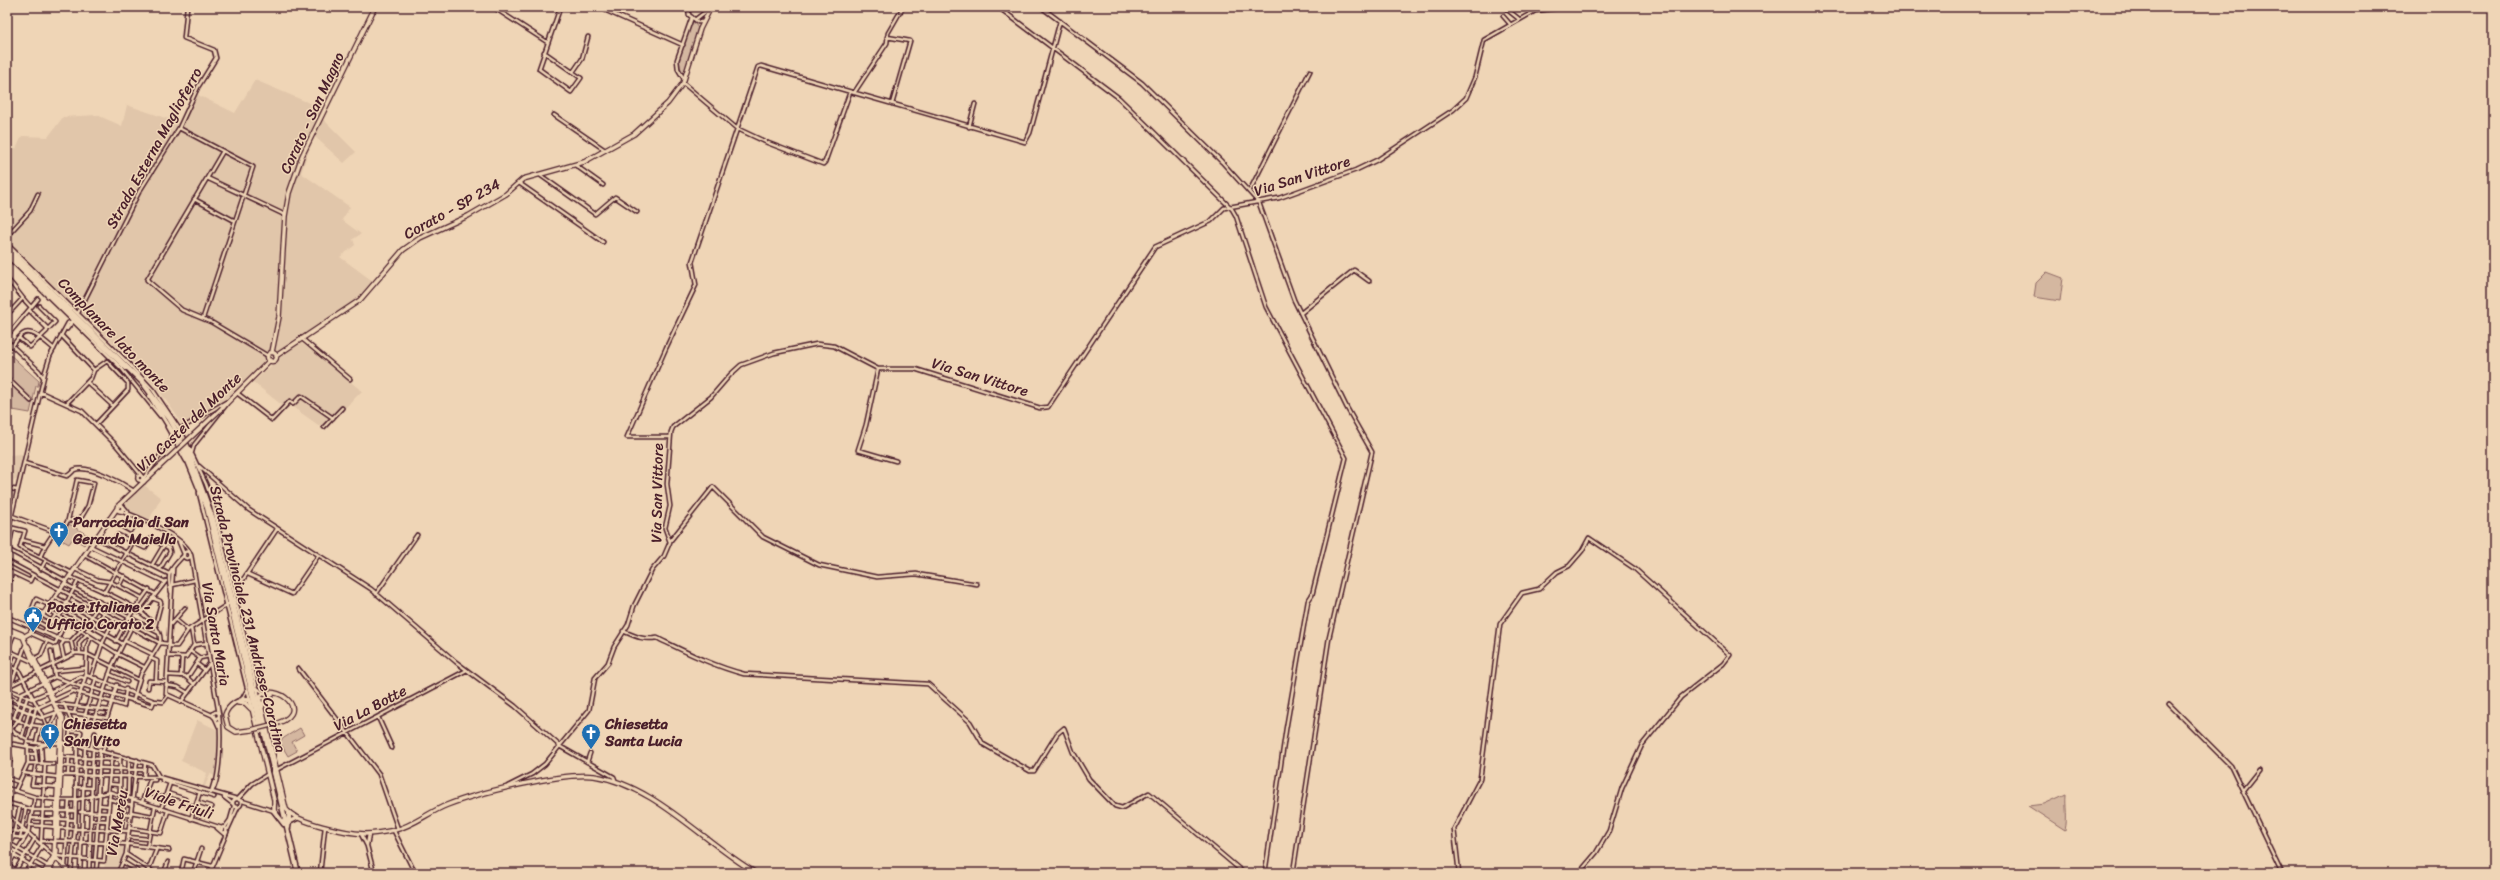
<svg xmlns="http://www.w3.org/2000/svg" width="2500" height="880" font-family="Sriracha,sans-serif">
<rect width="100%" height="100%" fill="#efd5b6"/>
<filter id="ink" filterUnits="userSpaceOnUse"><feTurbulence type="fractalNoise" baseFrequency=".025" numOctaves="2"/><feDisplacementMap in="SourceGraphic" scale="8" xChannelSelector="R" yChannelSelector="G"/><feConvolveMatrix kernelMatrix="1 2 1 2 8 2 1 2 1" color-interpolation-filters="sRGB"/></filter>
<g filter="url(#ink)">
<path fill="#e1c6aa" d="M 255,80 L 328,111 L 323,119 L 356,152 L 344,163 L 314,136 L 301,173 L 350,207 L 342,220 L 361,234 L 353,239 L 355,245 L 340,257 L 374,282 L 363,295 L 342,311 L 290,342 L 264,364 L 225,402 L 182,427 L 177,416 L 158,389 L 128,357 L 7,240 L 7,149 L 16,149 L 22,136 L 48,137 L 63,117 L 97,115 L 122,126 L 127,105 L 180,123 L 194,93 L 235,113 Z
M 299,341 L 362,391 L 324,429 L 287,403 L 283,406 L 253,382 Z
M 24,454 L 18,480 L 7,479 L 7,455 Z
M 144,485 L 161,498 L 148,522 L 127,510 L 125,504 Z
M 197,720 L 218,730 L 218,754 L 215,776 L 210,774 L 204,789 L 202,788 L 207,773 L 181,761 Z
M 106,844 L 126,845 L 125,855 L 117,873 L 104,873 Z"/>
<path fill="#d4b7a0" stroke="#8f6b66" d="M 693,21 L 698,28 L 685,75 C 671,62 688,36 693,21 Z
M 2047,272 L 2063,278 L 2060,301 L 2034,297 L 2036,283 Z
M 7,352 L 39,381 L 38,386 L 36,386 L 30,413 L 7,409 Z
M 69,524 L 89,536 L 84,545 L 73,538 L 69,544 L 60,539 Z
M 300,728 L 304,735 L 292,742 L 297,751 L 288,756 L 279,741 Z
M 2066,794 C 2065,806 2068,819 2065,830 L 2028,806 L 2044,804 Z"/>
<g fill="none" stroke-linecap="round" stroke-linejoin="round">
<g stroke="#4a1f2b" stroke-width="5.5">
<path id="minor" d="M 493,7 L 547,42
M 688,7 L 689,15 L 698,22 L 703,22
M 998,7 L 1119,98 L 1232,209 L 1236,216 L 1266,307 L 1346,458 L 1312,595 L 1308,601 L 1286,729 L 1265,873
M 1041,7 L 1142,83 L 1222,162 L 1259,203 L 1294,300 L 1347,408 L 1372,452 L 1329,638 L 1293,873
M 1504,7 L 1519,19
M 607,11 L 683,45
M 1503,16 L 1510,24
M 696,19 L 709,9
M 887,37 L 910,41 L 892,104
M 544,52 L 581,78 L 571,92 L 539,69 L 559,11
M 573,72 L 582,59 L 588,37
M 684,79 L 678,69 L 677,60 L 692,17
M 683,83 L 736,128 L 768,143 L 823,164 L 825,162 L 850,92
M 854,93 L 887,43 L 888,33 L 903,7
M 554,115 L 605,150
M 969,127 L 975,104
M 179,128 L 253,167 L 203,318
M 223,151 L 147,280 L 182,310 L 211,322 L 268,356
M 575,165 L 603,185
M 540,175 L 595,214 L 615,197 L 637,212
M 207,178 L 285,215
M 519,183 L 603,242
M 1249,192 L 1310,71
M 194,199 L 235,221
M 7,236 L 30,211 L 38,194
M 7,244 L 129,364 L 153,390 L 182,433 L 206,484 L 212,501 L 259,697 L 265,699
M 7,256 L 122,369 L 160,416
M 8,280 C 17,289 22,299 31,307
M 39,306 L 55,322 L 47,330
M 7,309 L 11,311 L 22,299
M 78,313 L 139,192 L 179,128 L 198,87 L 216,58 L 214,50 L 184,38 L 187,7
M 1301,313 L 1354,270 L 1369,281
M 67,329 L 73,321
M 7,336 L 38,299
M 62,336 L 94,370 L 91,378 L 67,403
M 19,338 L 30,347 L 47,331 L 47,328 L 29,310
M 301,338 L 350,379
M 7,341 L 39,371 L 43,377
M 12,346 C 15,343 19,336 23,334 C 32,328 47,343 54,349
M 878,369 L 866,425 L 858,450 L 896,461
M 94,370 L 107,361 L 128,383 L 128,390 L 113,406
M 7,378 L 31,401
M 87,382 L 113,406 L 96,424
M 40,392 L 82,411 L 116,445 L 141,475
M 237,393 L 272,420 L 290,401 L 293,404 L 301,396 L 333,418
M 7,400 L 7,408
M 167,427 L 186,461
M 324,427 L 342,408
M 180,429 L 226,402
M 669,437 L 627,437 L 666,348 L 696,285 L 692,262 L 758,67 L 761,66 L 1025,142 L 1030,133 L 1060,21
M 192,452 L 194,445 L 226,405
M 24,463 L 67,476 C 70,475 72,472 74,470 C 89,464 122,483 134,491
M 199,466 L 249,510 L 371,589 L 456,662 L 515,706 L 561,747 L 614,777 L 615,780
M137.5 478a2.5 2.5 0 1 1 5 0a2.5 2.5 0 1 1-5 0Z
M 141,481 L 144,482 L 143,479 L 173,438
M 7,488 L 17,490
M 199,493 L 250,700 L 245,703
M 7,505 L 14,505
M 123,506 L 128,512
M 120,511 C 137,516 184,537 190,553
M 12,516 L 61,534 L 68,520 L 77,480 L 94,483 L 88,506 L 79,521 L 68,520
M 109,519 L 130,531 L 136,522
M 7,535 L 45,372 L 50,356 L 68,323 L 73,321
M 96,538 L 169,574
M 22,540 L 45,546 L 40,557
M 671,540 L 713,487 L 763,537 L 819,565 L 877,577 L 916,574 L 977,584
M 7,542 L 10,541 L 13,528 L 25,531 L 20,547 L 72,573
M 179,542 L 184,554
M 111,545 L 118,535 L 145,548 L 151,539 L 169,548 L 170,552 L 160,569
M 45,546 L 51,537
M 90,546 L 165,582
M 7,549 L 66,581
M183.5 555a3.5 3.5 0 1 1 7 0a3.5 3.5 0 1 1-7 0Z
M 84,555 L 155,594
M 191,555 L 219,714
M 7,561 L 160,643 L 169,644
M 152,565 L 164,545
M 173,568 L 166,694 L 214,716
M 41,569 L 46,560
M 75,569 L 98,580 L 111,582 L 142,598
M 7,570 L 30,581 L 33,575
M 248,574 L 292,594 L 318,556
M 70,577 C 91,586 166,614 160,643 L 141,674 L 133,701
M 65,584 L 159,633
M 172,585 L 195,580
M 119,586 L 124,576
M 7,590 L 12,573
M 171,592 C 166,572 170,570 184,555
M 104,593 L 133,542
M 234,593 L 277,529
M 376,594 L 417,535
M 55,597 L 110,626
M 152,598 L 160,601 L 161,603 L 155,626
M 32,609 L 43,613
M 47,609 L 118,654 L 144,667
M 63,610 L 123,644
M 142,612 L 166,581
M 42,615 L 63,628
M 7,617 L 64,641
M 59,617 L 78,581
M 176,620 L 188,630
M 99,621 L 104,613
M 171,624 L 185,608
M 47,627 L 29,617 L 36,599 L 49,605
M 623,631 C 637,637 643,640 657,638 C 686,652 713,666 744,674 L 928,684 L 970,722 L 983,744 L 1030,771 L 1034,771 L 1057,734 L 1064,728 L 1073,752 L 1089,779 L 1115,806 L 1122,808 L 1149,793 L 1244,873
M 44,632 L 56,614
M 30,633 L 55,644 L 66,621
M 71,641 L 87,624 L 100,602
M 116,641 L 129,617 L 149,589
M 125,641 L 152,654
M 194,645 L 207,643
M 169,646 L 177,646 L 188,630 L 228,604
M 7,650 L 33,662
M 7,651 L 14,634
M 51,651 L 55,677
M 190,651 L 200,658 L 209,656
M 80,653 L 79,643 L 87,634
M 169,656 L 186,657 L 194,645 L 191,628
M 150,658 L 157,661 L 156,681
M 34,659 L 41,655 L 47,641
M 64,659 L 61,645 L 64,641 L 71,641 L 74,654
M 197,664 L 205,670
M 7,665 L 19,671 L 44,719 L 47,727 L 46,744 L 27,742
M 298,668 L 379,774 L 398,829
M 7,671 L 14,654
M 54,671 L 85,668
M 109,674 L 127,682
M 7,675 L 14,677
M 86,675 L 154,701 L 163,702 L 168,695
M 167,675 L 185,676 L 194,684
M 181,676 L 182,657
M 91,677 L 102,644 L 114,619
M 187,678 L 200,658
M 45,682 L 55,677 L 82,687
M 11,685 L 76,653 L 87,654 L 139,680
M 83,685 L 152,706 L 154,701
M 166,685 L 178,687 L 188,693
M 148,688 L 149,681 L 167,682
M 257,688 L 264,693
M 7,689 L 32,699 L 48,692
M 50,692 L 81,677 L 84,678
M 20,694 L 43,683
M 7,696 L 25,646
M 7,697 L 36,708
M 242,699 L 247,690
M 181,702 L 210,663
M 7,703 L 41,718 L 58,712
M 56,704 L 109,710
M 64,704 L 71,720 L 69,743
M 2169,704 L 2231,766 L 2282,873
M 37,708 L 73,691 L 112,702 L 117,685
M 60,711 L 107,718 L 112,702 L 124,706 L 126,689
M213 715a3 3 0 1 1 6 0a3 3 0 1 1-6 0Z
M 74,713 L 86,675 L 87,647 L 91,637
M 7,714 L 31,727
M 85,715 L 96,678
M 378,717 L 392,748
M 14,718 L 21,695
M 215,718 L 219,727
M 88,719 L 89,715
M 94,720 L 112,666 L 131,628
M 19,721 L 27,698
M 7,725 L 15,733 L 27,739
M 7,725 L 12,717
M 31,725 L 60,729
M 50,727 L 56,713
M 70,731 L 81,732 L 78,745
M 7,734 L 18,720
M 47,734 L 60,735
M 22,737 L 31,706
M 100,738 L 106,740 L 103,751
M 36,743 L 40,726
M 26,746 L 36,708
M 41,746 L 42,764
M 8,747 L 13,744 L 35,748 L 51,743 L 69,743 L 145,763 L 152,765 L 159,777
M 35,748 L 37,764
M 91,748 L 95,733
M 28,754 L 36,754
M 62,757 L 120,760
M 587,762 L 590,753
M 28,763 L 53,764
M 36,763 L 32,785 L 58,787
M 61,766 L 144,770
M 7,769 L 11,759 L 7,746
M 276,770 L 467,670
M 23,773 L 58,777
M 61,775 L 159,777 L 237,799
M 68,775 L 69,757
M 144,777 L 145,763
M 7,778 L 19,782
M 170,783 L 214,797
M 109,784 L 120,785
M 508,786 L 532,774 L 545,764 L 589,710 L 595,678 L 608,663 L 614,647 L 628,625 L 634,606 L 652,570 L 664,556 L 670,542 L 665,528 L 670,506 L 667,484 L 671,432 L 673,427 L 711,397 L 730,375 L 741,365 L 774,353 L 817,344 L 834,346 L 878,369 L 915,369 L 1040,408 L 1048,407 L 1155,247 L 1211,221 L 1224,208 L 1279,198 L 1356,170 L 1377,160 L 1453,110 L 1466,98 L 1475,77 L 1484,40 L 1535,11 L 1566,7
M 75,787 L 91,788
M 7,788 L 35,797 L 60,800 L 75,800 L 110,792 L 222,828
M 2243,790 L 2259,770
M 15,791 L 28,763 L 28,746
M 108,792 L 112,753
M 146,792 L 164,798
M 211,792 L 214,782
M 98,793 L 100,750
M 167,793 L 185,799 L 184,803 L 195,807
M 211,793 C 221,781 221,732 219,716
M 120,795 L 120,759
M 224,797 L 233,804
M 128,798 L 129,758
M 109,799 L 132,805
M 238,799 L 252,784 L 268,774
M233 803a4 4 0 1 1 8 0a4 4 0 1 1-8 0Z
M 239,800 L 274,811 L 275,802
M 142,802 L 150,780 L 155,780
M 197,802 L 212,807
M 8,803 L 33,810 L 56,810
M 99,805 L 109,806
M 7,808 L 12,790
M 161,809 L 170,783 L 162,780
M 59,811 L 75,811
M 80,812 L 108,813
M 131,812 L 152,816
M 7,814 L 54,856
M 123,814 L 124,803
M 31,818 L 56,819
M 59,819 L 75,820
M 191,819 L 200,792
M 91,820 L 107,821
M 30,825 L 56,827
M 225,827 L 230,820 L 234,806
M 58,828 L 129,831
M 129,828 L 161,833 L 168,811
M 217,828 L 224,834 L 227,829 L 223,827 L 221,831
M 228,829 L 238,807
M 7,830 L 28,833
M 121,831 L 123,814 L 131,814
M 394,831 L 415,873
M 361,834 L 367,846 L 374,873
M 7,836 L 24,838
M 128,837 L 148,839
M 20,838 L 26,808
M 42,841 L 55,842
M 57,841 L 128,844 L 169,850
M 7,842 L 48,866
M 41,844 L 45,764
M 367,845 L 369,834
M 8,847 L 23,856
M 147,847 L 155,807
M 7,848 L 13,837 L 20,806
M 7,851 L 44,873
M 126,854 L 155,873
M 57,856 L 104,861 L 110,792
M 95,860 L 100,793
M 123,862 L 141,873
M 7,865 L 21,873
M 65,866 L 69,800
M 7,867 L 28,833 L 35,797
M 50,869 L 54,873
M 71,872 L 75,829 L 77,745
M 14,873 L 35,838
M 25,873 L 42,846
M 80,873 L 85,747
M 89,873 L 93,749
M 96,873 L 97,861
M 118,873 L 126,854 L 137,760
M 147,873 L 157,848
M 164,873 L 168,862
M 181,873 L 184,859 L 212,866
M 193,873 L 201,849
M 210,873 L 227,832
M 320,873 L 325,827
M 1459,873 L 1454,829 L 1480,779 L 1500,624 L 1522,593 L 1539,589 L 1557,572 L 1569,566 L 1582,551 L 1589,538 L 1635,569 L 1730,655 L 1723,664 L 1681,697 L 1642,745 L 1622,788 L 1609,831 L 1596,853 L 1579,873"/>
</g>
<g stroke="#4a1f2b" stroke-width="6">
<path id="major" d="M 272,352 L 279,317 L 285,216 L 289,193 L 302,156 L 375,7
M267.5 357a4.5 4.5 0 1 1 9 0a4.5 4.5 0 1 1-9 0Z
M 276,356 L 360,300 L 403,250 L 420,238 L 468,216 L 506,194 L 523,179 L 584,162 L 634,134 L 668,103 L 683,83 L 700,29 L 711,7
M 222,408 L 270,360
M117 508a3 3 0 1 1 6 0a3 3 0 1 1-6 0Z
M 118,506 L 157,469
M 7,628 L 22,634 L 33,662 L 61,718 L 54,856 L 44,873
M 7,631 L 23,637
M 23,637 L 30,633 L 118,507
M 28,646 L 54,700
M 238,703 L 245,703 L 251,709
M 262,708 L 265,699 L 272,695
M 271,725 C 318,714 275,680 259,697 L 286,809 C 296,823 347,833 365,834 C 374,834 385,832 395,830 C 413,826 429,812 447,805 C 477,793 563,772 594,776 C 655,785 704,843 756,873
M 251,730 L 236,732 L 228,727 L 225,715 C 228,705 240,697 250,700 L 274,800 L 274,811
M 58,837 L 63,718 L 61,714
M 55,857 L 71,873
M 47,873 L 56,858 L 57,850"/>
</g>
<g stroke="#4a1f2b" stroke-width="7">
<path id="highway" d="M 7,248 L 142,382 L 169,418 L 189,453 L 213,519 L 298,873
M 7,253 L 126,368
M 150,396 L 183,449 L 207,508 L 261,731
M 274,811 L 284,824
M 289,813 L 289,822
M 288,828 L 289,822 L 297,818"/>
</g>
<use href="#minor" stroke="#efd5b6" stroke-width="2.5"/>
<use href="#major" stroke="#efd5b6" stroke-width="3.5"/>
<use href="#highway" stroke="#efd5b6" stroke-width="4"/>
<g stroke="#4a1f2b" stroke-width="6" stroke-linecap="butt">
<path id="major-bridge" d="M 157,469 L 222,408
M 251,730 L 271,725"/>
</g>
<use href="#major-bridge" stroke="#efd5b6" stroke-width="3.5"/>
</g>
</g>
<defs>
<g id="church-pin" transform="scale(1)"><path d="M0 17L-7.5 6A9.5 9.5 0 1 1 7.5 6Z" fill="#1f6fb2" stroke="#efd5b6"/><path d="M-1.2-6h2.4v3.5h3.3v2.4h-3.3V6h-2.4V-.1h-3.3v-2.4h3.3Z" fill="#fff"/></g>
<g id="civic-pin" transform="scale(1)"><path d="M0 17L-7.5 6A9.5 9.5 0 1 1 7.5 6Z" fill="#1f6fb2" stroke="#efd5b6"/><path d="M-.6-6.5H3V-4.5H.6V-3L4-1V1h2V6H-6V1h2V-1L-.6-3ZM-1.2 2.5V6h2.4V2.5Z" fill="#fff"/></g>
</defs>
<g fill-rule="evenodd">
<use href="#church-pin" x="59" y="531"/>
<use href="#civic-pin" x="33" y="616"/>
<use href="#church-pin" x="50" y="733"/>
<use href="#church-pin" x="591" y="733"/>
</g>
<g text-anchor="middle" dominant-baseline="central" stroke-width="3" stroke-linejoin="round" paint-order="stroke">
<g font-size="15" fill="#4a1f2b" stroke="#efd5b6">
<text transform="translate(312 113) rotate(-65)">Corato - San Magno</text>
<text transform="translate(154 148) rotate(-61)">Strada Esterna Maglioferro</text>
<text transform="translate(1302 176) rotate(-18)">Via San Vittore</text>
<text transform="translate(452 209) rotate(-29)">Corato - SP 234</text>
<text transform="translate(114 335) rotate(46)">Complanare lato monte</text>
<text transform="translate(980 377) rotate(17)">Via San Vittore</text>
<text transform="translate(189 422) rotate(-43)">Via Castel del Monte</text>
<text transform="translate(657 493) rotate(-89)">Via San Vittore</text>
<text transform="translate(248 619) rotate(76)">Strada Provinciale 231 Andriese-Coratina</text>
<text transform="translate(216 634) rotate(80)">Via Santa Maria</text>
<text transform="translate(370 708) rotate(-28)">Via La Botte</text>
<text transform="translate(179 803) rotate(19)">Viale Friuli</text>
<text transform="translate(117 823) rotate(-80)">Via Mereu</text>
</g>
<g font-size="15" font-weight="bold" fill="#4a1f2b" stroke="#efd5b6" text-anchor="start">
<text x="73" y="522">Parrocchia di San<tspan x="73" dy="17">Gerardo Maiella</tspan></text>
<text x="47" y="607">Poste Italiane -<tspan x="47" dy="17">Ufficio Corato 2</tspan></text>
<text x="64" y="724">Chiesetta<tspan x="64" dy="17">San Vito</tspan></text>
<text x="605" y="724">Chiesetta<tspan x="605" dy="17">Santa Lucia</tspan></text>
</g>
</g>
<rect width="2500" height="880" fill="none" stroke="#efd5b6" stroke-width="24"/>
<rect x="12" y="12" width="2476" height="856" fill="none" stroke="#4a1f2b" stroke-width="1.5" filter="url(#ink)"/>
</svg>
